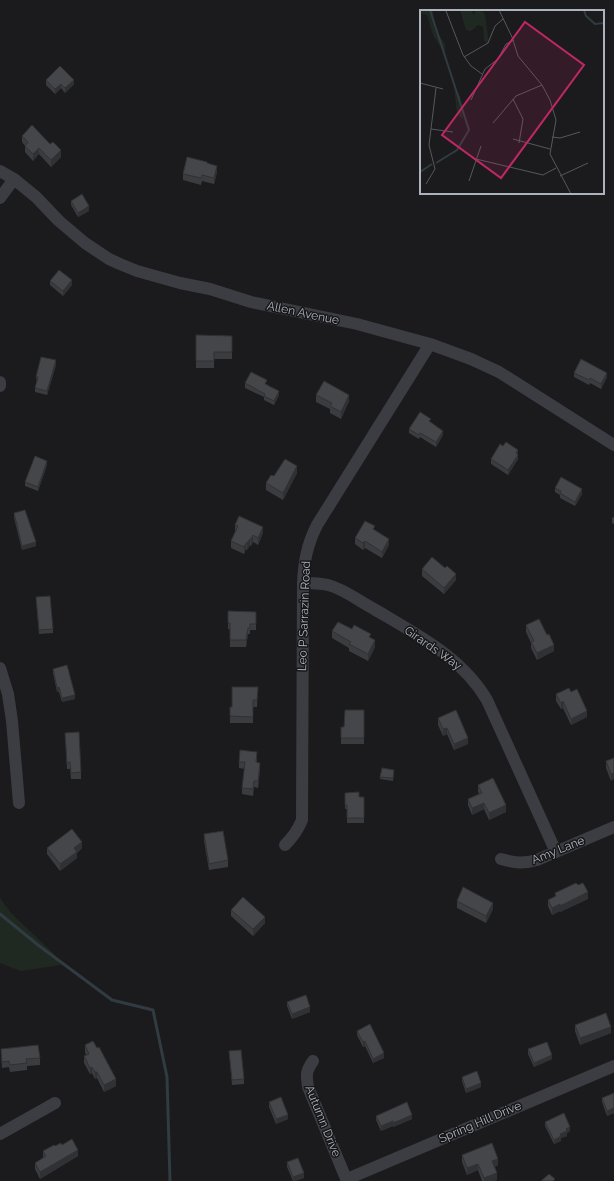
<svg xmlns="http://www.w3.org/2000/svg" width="614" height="1181" font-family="Raleway,sans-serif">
<rect width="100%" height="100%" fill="#1b1b1d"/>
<path fill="#202921" d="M 0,898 L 11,913 L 54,954 L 61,965 L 21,971 L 0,963 Z"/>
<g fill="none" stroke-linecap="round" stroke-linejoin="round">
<path stroke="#303b42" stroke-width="3" d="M 0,914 L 38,945 L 112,1000 L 153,1010 L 167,1077 L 170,1181"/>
<path stroke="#3c3d43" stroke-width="12" d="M 0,171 L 14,179 L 36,197 L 59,221 L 85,243 L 109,259 L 120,264 L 137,271 L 180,283 L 210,289 L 251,302 L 357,324 L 430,344 L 471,359 L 499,372 L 614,445
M 0,198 L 14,179
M 0,382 L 0,386
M 303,583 C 311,583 319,583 328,585 C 344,589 359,601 374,609 C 416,634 462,657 487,700 L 556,852
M 0,668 L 8,694 L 12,721 L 19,803
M 285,845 C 293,837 298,830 302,820 L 303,583 C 304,561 307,545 317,525 L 430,344
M 501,859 C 515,863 523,864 537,860 L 614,827
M 313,1061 C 306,1071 306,1074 308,1087 L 347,1181
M 0,1134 L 55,1103
M 347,1179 L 614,1066"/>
</g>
<path fill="#3b3c40" d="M 46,80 L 74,84 L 65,93 L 61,88 L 55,94 L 46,85 Z
M 22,136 L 61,157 L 51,167 L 39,154 L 33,161 L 25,152 L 25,146 L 22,142 Z
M 207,163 L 217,172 L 214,184 L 202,181 L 201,185 L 183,180 L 183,174 Z
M 71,201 L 89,211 L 78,217 L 71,205 Z
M 50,281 L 72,285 L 63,296 L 50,285 Z
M 196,335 L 232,336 L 232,359 L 214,359 L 214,368 L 196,368 Z
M 56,365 L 47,395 L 35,392 L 35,388 L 37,382 L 36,377 Z
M 574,373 L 607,377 L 601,389 L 590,383 L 589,385 L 574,377 Z
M 245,383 L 267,384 L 279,395 L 274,405 L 264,400 L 264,397 L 245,388 Z
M 316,395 L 349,401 L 341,419 L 330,413 L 330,409 L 316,402 Z
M 431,422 L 443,435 L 436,447 L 420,437 L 419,439 L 409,433 L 409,429 Z
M 518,454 L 518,459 L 508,475 L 491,464 L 491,459 Z
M 47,465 L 38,491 L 25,486 L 25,482 Z
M 297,473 L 283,500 L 266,490 L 266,483 L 274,476 Z
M 555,488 L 582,494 L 575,506 L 560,498 L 560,495 L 555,492 Z
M 14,513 L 36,546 L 22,550 L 14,518 Z
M 614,517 L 614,524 L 612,523 L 612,518 Z
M 235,525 L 263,533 L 258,545 L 253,542 L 251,546 L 250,545 L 247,550 L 246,549 L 244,554 L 231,548 L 231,541 L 235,531 Z
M 375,530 L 389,545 L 382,558 L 365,548 L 363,550 L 355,544 L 355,538 Z
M 422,569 L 456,580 L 444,594 L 422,576 Z
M 36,597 L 53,629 L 53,633 L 39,634 Z
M 228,611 L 256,612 L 256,630 L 250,630 L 250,634 L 248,634 L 246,647 L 230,647 L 230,629 L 228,629 Z
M 526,625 L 554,651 L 537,660 L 531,648 L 531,643 L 526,632 Z
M 352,629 L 375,647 L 368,661 L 349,651 L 349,648 L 332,638 L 332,631 Z
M 53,669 L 75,699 L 62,702 L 59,692 L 57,692 L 53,673 Z
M 258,687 L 257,707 L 253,707 L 253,723 L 230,723 L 230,707 L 232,707 Z
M 571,692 L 587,717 L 571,725 L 563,708 L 561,709 L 556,701 L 556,694 Z
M 364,710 L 364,744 L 341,744 L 341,727 L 344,727 Z
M 438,718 L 468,744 L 454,750 L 447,734 L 443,736 L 438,725 Z
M 65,733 L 81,772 L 81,779 L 71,779 L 70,769 L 67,769 Z
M 614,758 L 611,781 L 606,768 L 606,761 Z
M 257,759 L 257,763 L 260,770 L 258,788 L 254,787 L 253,796 L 242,794 L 242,788 L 245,769 L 239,768 L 239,762 Z
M 394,772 L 393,781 L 380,779 L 380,777 Z
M 478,785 L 506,812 L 489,820 L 484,809 L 472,815 L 468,805 L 468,799 L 479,794 L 478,791 Z
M 345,793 L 359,797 L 364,797 L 364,823 L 347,823 L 347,809 L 345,809 Z
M 204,834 L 228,860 L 228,867 L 209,870 L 204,841 Z
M 47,848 L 82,848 L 77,853 L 77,858 L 60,871 L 47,854 Z
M 578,885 L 588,899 L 560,912 L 560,911 L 552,915 L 548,906 L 548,900 L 555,897 L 555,893 Z
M 457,901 L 493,909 L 486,923 L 457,908 Z
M 231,910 L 265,923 L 253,936 L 231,916 Z
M 287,1002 L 310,1012 L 292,1019 L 287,1006 Z
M 575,1025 L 611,1033 L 580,1045 L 575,1031 Z
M 357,1031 L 384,1058 L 373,1063 L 365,1046 L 363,1047 L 357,1035 Z
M 85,1045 L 116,1086 L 104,1092 L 97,1078 L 95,1079 L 92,1073 L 90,1074 L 84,1063 L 84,1056 L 86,1055 L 85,1052 Z
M 1,1049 L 40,1058 L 40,1065 L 27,1066 L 27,1070 L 10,1072 L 9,1067 L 2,1068 L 1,1056 Z
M 528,1049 L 552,1059 L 534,1067 L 528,1054 Z
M 229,1051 L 244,1079 L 244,1084 L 232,1085 Z
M 462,1077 L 481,1087 L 466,1093 L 462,1081 Z
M 614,1093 L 614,1113 L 607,1116 L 602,1102 L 602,1098 Z
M 269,1102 L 288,1119 L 276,1124 L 269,1107 Z
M 376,1116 L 412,1119 L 393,1127 L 393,1126 L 381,1131 L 376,1120 Z
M 545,1122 L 570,1131 L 567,1133 L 567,1136 L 561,1138 L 561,1141 L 554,1144 L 545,1126 Z
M 62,1145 L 78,1156 L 40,1179 L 35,1169 L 35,1163 L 43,1158 L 43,1151 L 55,1146 Z
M 462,1155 L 498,1165 L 495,1167 L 497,1180 L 493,1181 L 482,1181 L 478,1170 L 467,1175 L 462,1162 Z
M 287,1162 L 304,1178 L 295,1181 L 293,1181 L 287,1167 Z"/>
<path fill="#303134" d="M 74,80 L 74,84 L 65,93 L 65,88 Z
M 61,84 L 61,88 L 55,94 L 55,89 Z
M 39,148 L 39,154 L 33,161 L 33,154 Z
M 61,150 L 61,157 L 51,167 L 51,160 Z
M 217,166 L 217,172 L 214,184 L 214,178 Z
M 89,206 L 89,211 L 78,217 L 78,213 Z
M 72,280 L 72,285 L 63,296 L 63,291 Z
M 56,360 L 56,365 L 47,395 L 47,391 Z
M 607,373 L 607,377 L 601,389 L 601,384 Z
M 279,391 L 279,395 L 274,405 L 274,401 Z
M 349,395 L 349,401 L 341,419 L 341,412 Z
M 443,431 L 443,435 L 436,447 L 436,442 Z
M 518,450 L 518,459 L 508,475 L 508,470 L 516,453 Z
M 47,461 L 47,465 L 38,491 L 38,487 Z
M 297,466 L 297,473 L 283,500 L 283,493 Z
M 582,489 L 582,494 L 575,506 L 575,502 Z
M 263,527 L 263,533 L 258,545 L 258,538 Z
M 253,535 L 253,542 L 251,546 L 251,539 Z
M 250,539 L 250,545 L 247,550 L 247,543 Z
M 389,539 L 389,545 L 382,558 L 382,552 Z
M 365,541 L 365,548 L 363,550 L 363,543 Z
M 36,542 L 36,546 L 22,550 L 22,546 Z
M 246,543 L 246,549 L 244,554 L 244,547 Z
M 456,574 L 456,580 L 444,594 L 444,588 Z
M 248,628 L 248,634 L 246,647 L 246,640 Z
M 375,640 L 375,647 L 368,661 L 368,654 Z
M 554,645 L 554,651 L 537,660 L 537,653 Z
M 59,687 L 59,692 L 57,692 L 57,688 Z
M 75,695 L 75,699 L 62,702 L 62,698 Z
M 563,701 L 563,708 L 561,709 L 561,703 Z
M 587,711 L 587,717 L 571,725 L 571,719 Z
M 447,728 L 447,734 L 443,736 L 443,729 Z
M 468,738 L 468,744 L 454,750 L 454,744 Z
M 260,763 L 260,770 L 258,788 L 258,781 Z
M 614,773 L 614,779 L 611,781 L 611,774 Z
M 484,803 L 484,809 L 472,815 L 472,808 Z
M 506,805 L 506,812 L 489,820 L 489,813 Z
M 82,842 L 82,848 L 77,853 L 77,858 L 60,871 L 60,864 L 74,848 Z
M 588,892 L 588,899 L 560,912 L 560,906 Z
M 493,903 L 493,909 L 486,923 L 486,916 Z
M 560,904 L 560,911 L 552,915 L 552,908 Z
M 265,917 L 265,923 L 253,936 L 253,929 Z
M 310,1007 L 310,1012 L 292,1019 L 292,1014 Z
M 611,1027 L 611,1033 L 580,1045 L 580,1038 Z
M 365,1041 L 365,1046 L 363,1047 L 363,1042 Z
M 384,1053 L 384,1058 L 373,1063 L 373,1059 Z
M 552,1055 L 552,1059 L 534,1067 L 534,1063 Z
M 92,1067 L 92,1073 L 90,1074 L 90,1068 Z
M 95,1072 L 97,1072 L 97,1078 L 95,1079 Z
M 116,1079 L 116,1086 L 104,1092 L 104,1085 Z
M 481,1083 L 481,1087 L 466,1093 L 466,1089 Z
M 614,1108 L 614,1113 L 607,1116 L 607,1111 Z
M 288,1115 L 288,1119 L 276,1124 L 276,1119 Z
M 412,1115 L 412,1119 L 393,1127 L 393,1123 Z
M 393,1121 L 393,1126 L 381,1131 L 381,1126 Z
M 570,1127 L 570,1131 L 567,1133 L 567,1136 L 561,1138 L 561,1141 L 554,1144 L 554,1140 L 566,1129 Z
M 78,1150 L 78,1156 L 40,1179 L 40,1172 Z
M 498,1159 L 498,1165 L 492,1168 L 492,1161 Z
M 478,1164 L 478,1170 L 467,1175 L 467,1168 Z
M 304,1173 L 304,1178 L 295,1181 L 293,1181 L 293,1177 Z
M 497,1173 L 497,1180 L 493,1181 L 484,1181 L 484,1178 Z"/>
<path fill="#45464a" stroke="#303134" d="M 60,66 L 74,80 L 65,88 L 61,84 L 55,89 L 46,80 Z
M 32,125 L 50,144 L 53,142 L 61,150 L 51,160 L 39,148 L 33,154 L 25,146 L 28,142 L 22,136 Z
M 187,157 L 207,162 L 207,163 L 217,166 L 214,178 L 202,175 L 201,178 L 183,174 Z
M 82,194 L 89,206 L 78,213 L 71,201 Z
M 59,270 L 72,280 L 63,291 L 50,281 Z
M 196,335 L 232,336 L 232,352 L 214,352 L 214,361 L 196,361 Z
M 41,357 L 56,360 L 47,391 L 35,388 L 38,377 L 36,377 Z
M 581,359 L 607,373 L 601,384 L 590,378 L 589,380 L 574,373 Z
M 251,372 L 267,380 L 265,384 L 279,391 L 274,401 L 264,396 L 265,394 L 245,383 Z
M 324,381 L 349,395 L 341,412 L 330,406 L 332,403 L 316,395 Z
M 420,412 L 431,419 L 429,421 L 443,431 L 436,442 L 420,433 L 419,435 L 409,429 Z
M 506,442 L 518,450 L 516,453 L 518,455 L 508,470 L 491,459 L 500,444 L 503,446 Z
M 35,456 L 47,461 L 38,487 L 25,482 Z
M 285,459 L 297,466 L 283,493 L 266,483 L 271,475 L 274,476 Z
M 561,477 L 582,489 L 575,502 L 560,493 L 561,491 L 555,488 Z
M 25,510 L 36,542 L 22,546 L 14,513 Z
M 239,516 L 263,527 L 258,538 L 253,535 L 251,539 L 250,539 L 247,543 L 246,543 L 244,547 L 231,541 L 238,526 L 235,525 Z
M 365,521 L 375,526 L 373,529 L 389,539 L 382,552 L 365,541 L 363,543 L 355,538 Z
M 432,557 L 445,568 L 447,566 L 456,574 L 444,588 L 422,569 Z
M 50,596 L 53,629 L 39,630 L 36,597 Z
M 228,611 L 256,612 L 256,624 L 250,624 L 250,628 L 248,628 L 246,640 L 230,640 L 230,623 L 228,623 Z
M 539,619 L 547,635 L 549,634 L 554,645 L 537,653 L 531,642 L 534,641 L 526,625 Z
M 338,622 L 352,629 L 354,625 L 371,634 L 369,637 L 375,640 L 368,654 L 349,644 L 351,642 L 332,631 Z
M 67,665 L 75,695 L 62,698 L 59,687 L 57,688 L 53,669 Z
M 232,687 L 258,687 L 257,700 L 253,700 L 253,717 L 230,716 L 230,707 L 232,707 Z
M 569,688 L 571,692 L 577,689 L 587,711 L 571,719 L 563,701 L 561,703 L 556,694 Z
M 345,710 L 364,710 L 364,738 L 341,738 L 341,727 L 344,727 Z
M 456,710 L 468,738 L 454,744 L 447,728 L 443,729 L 438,718 Z
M 79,732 L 81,772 L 71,773 L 70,762 L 67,763 L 65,733 Z
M 240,750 L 257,752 L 256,762 L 260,763 L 258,781 L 254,781 L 253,789 L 242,788 L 245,762 L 239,762 Z
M 614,758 L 614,773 L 611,774 L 606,761 Z
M 382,768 L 394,770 L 393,778 L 380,777 Z
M 493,778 L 506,805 L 489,813 L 484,803 L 472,808 L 468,799 L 482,793 L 478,785 Z
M 359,792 L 359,797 L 364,797 L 364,818 L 347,818 L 347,805 L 345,805 L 345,793 Z
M 72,829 L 82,842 L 74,848 L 77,852 L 60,864 L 47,848 Z
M 223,831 L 228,860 L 209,864 L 204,834 Z
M 576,883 L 578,885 L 583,883 L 588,892 L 560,906 L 560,904 L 552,908 L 548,900 L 556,896 L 555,893 Z
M 463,887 L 493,903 L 486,916 L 457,901 Z
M 243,897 L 265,917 L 253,929 L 231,910 Z
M 306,995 L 310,1007 L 292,1014 L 287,1002 Z
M 606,1013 L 611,1027 L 580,1038 L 575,1025 Z
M 370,1024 L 384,1053 L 373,1059 L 365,1041 L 363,1042 L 357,1031 Z
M 93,1041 L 97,1048 L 99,1047 L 116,1079 L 104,1085 L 97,1072 L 95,1072 L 92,1067 L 90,1068 L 84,1056 L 89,1054 L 85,1045 Z
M 547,1042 L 552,1055 L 534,1063 L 528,1049 Z
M 38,1045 L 40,1058 L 26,1059 L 27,1063 L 10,1065 L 9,1061 L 2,1062 L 1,1049 Z
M 241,1050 L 244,1079 L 232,1080 L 229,1051 Z
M 477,1071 L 481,1083 L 466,1089 L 462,1077 Z
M 614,1093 L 614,1108 L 607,1111 L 602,1098 Z
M 281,1097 L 288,1115 L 276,1119 L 269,1102 Z
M 407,1102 L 412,1115 L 393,1123 L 393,1121 L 381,1126 L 376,1116 Z
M 564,1113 L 570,1127 L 566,1129 L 567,1131 L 560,1134 L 561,1136 L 554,1140 L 545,1122 Z
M 72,1139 L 78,1150 L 40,1172 L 35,1163 L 46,1156 L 43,1151 L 54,1145 L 55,1146 L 61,1143 L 62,1145 Z
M 492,1143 L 498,1159 L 492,1161 L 497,1173 L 484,1178 L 478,1164 L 467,1168 L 462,1155 Z
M 298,1158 L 304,1173 L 293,1177 L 287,1162 Z
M 549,1174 L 555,1179 L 553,1181 L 541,1181 Z"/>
<g text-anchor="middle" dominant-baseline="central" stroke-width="3" stroke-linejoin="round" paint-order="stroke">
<g font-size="12" fill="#adb3bd" stroke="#161618">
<text transform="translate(303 313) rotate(12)">Allen Avenue</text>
<text transform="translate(304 616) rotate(-88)">Leo P Sarrazin Road</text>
<text transform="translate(433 648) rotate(35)">Girards Way</text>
<text transform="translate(558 850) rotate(-22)">Amy Lane</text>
<text transform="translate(323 1121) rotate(68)">Autumn Drive</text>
<text transform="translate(480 1122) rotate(-23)">Spring Hill Drive</text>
</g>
</g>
<g transform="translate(420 10)">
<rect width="184" height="184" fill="#1b1b1d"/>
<path d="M 2,0 L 13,0 L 15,19 L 25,34 L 25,44 L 13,25 L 7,5 L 0,3 ZM 40,0 L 51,0 L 54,5 L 56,0 L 61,0 L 65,4 L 69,34 L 64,31 L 63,17 L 58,15 L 51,21 L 46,20 ZM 34,76 L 40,86 L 43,109 L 37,104 Z" fill="#202921"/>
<path fill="none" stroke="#303b42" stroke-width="2" d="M 10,0 L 49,120 L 37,140 L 16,153M 164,0 L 166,6 L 175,14 L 184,13M 0,162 L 12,154"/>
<path fill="none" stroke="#55585d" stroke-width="1" d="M 79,0 L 92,27 L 98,46 L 122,75 L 130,90 L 136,110 L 130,144 L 151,184M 26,1 L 43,45 L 51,56 L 62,64M 0,19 L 0,35M 44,47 L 68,33 L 75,16 L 83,9M 0,73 L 23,79M 93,89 L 103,109 L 99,133M 51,90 L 65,59 L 78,49 L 86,34 L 94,30M 73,113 L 96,86 L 122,75M 11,119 L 33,122M 132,127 L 140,128 L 160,122M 93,129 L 130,139M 56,149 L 123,165 L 136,158M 140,166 L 168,153M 49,171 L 61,136M 6,174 L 15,159 L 9,135 L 16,78"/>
<path fill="#c02865" fill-opacity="0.15" stroke="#c02865" stroke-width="2" d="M 105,12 L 164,55 L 81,168 L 22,125 Z"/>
<rect width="184" height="184" fill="none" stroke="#adb3bd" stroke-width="2"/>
</g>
</svg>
